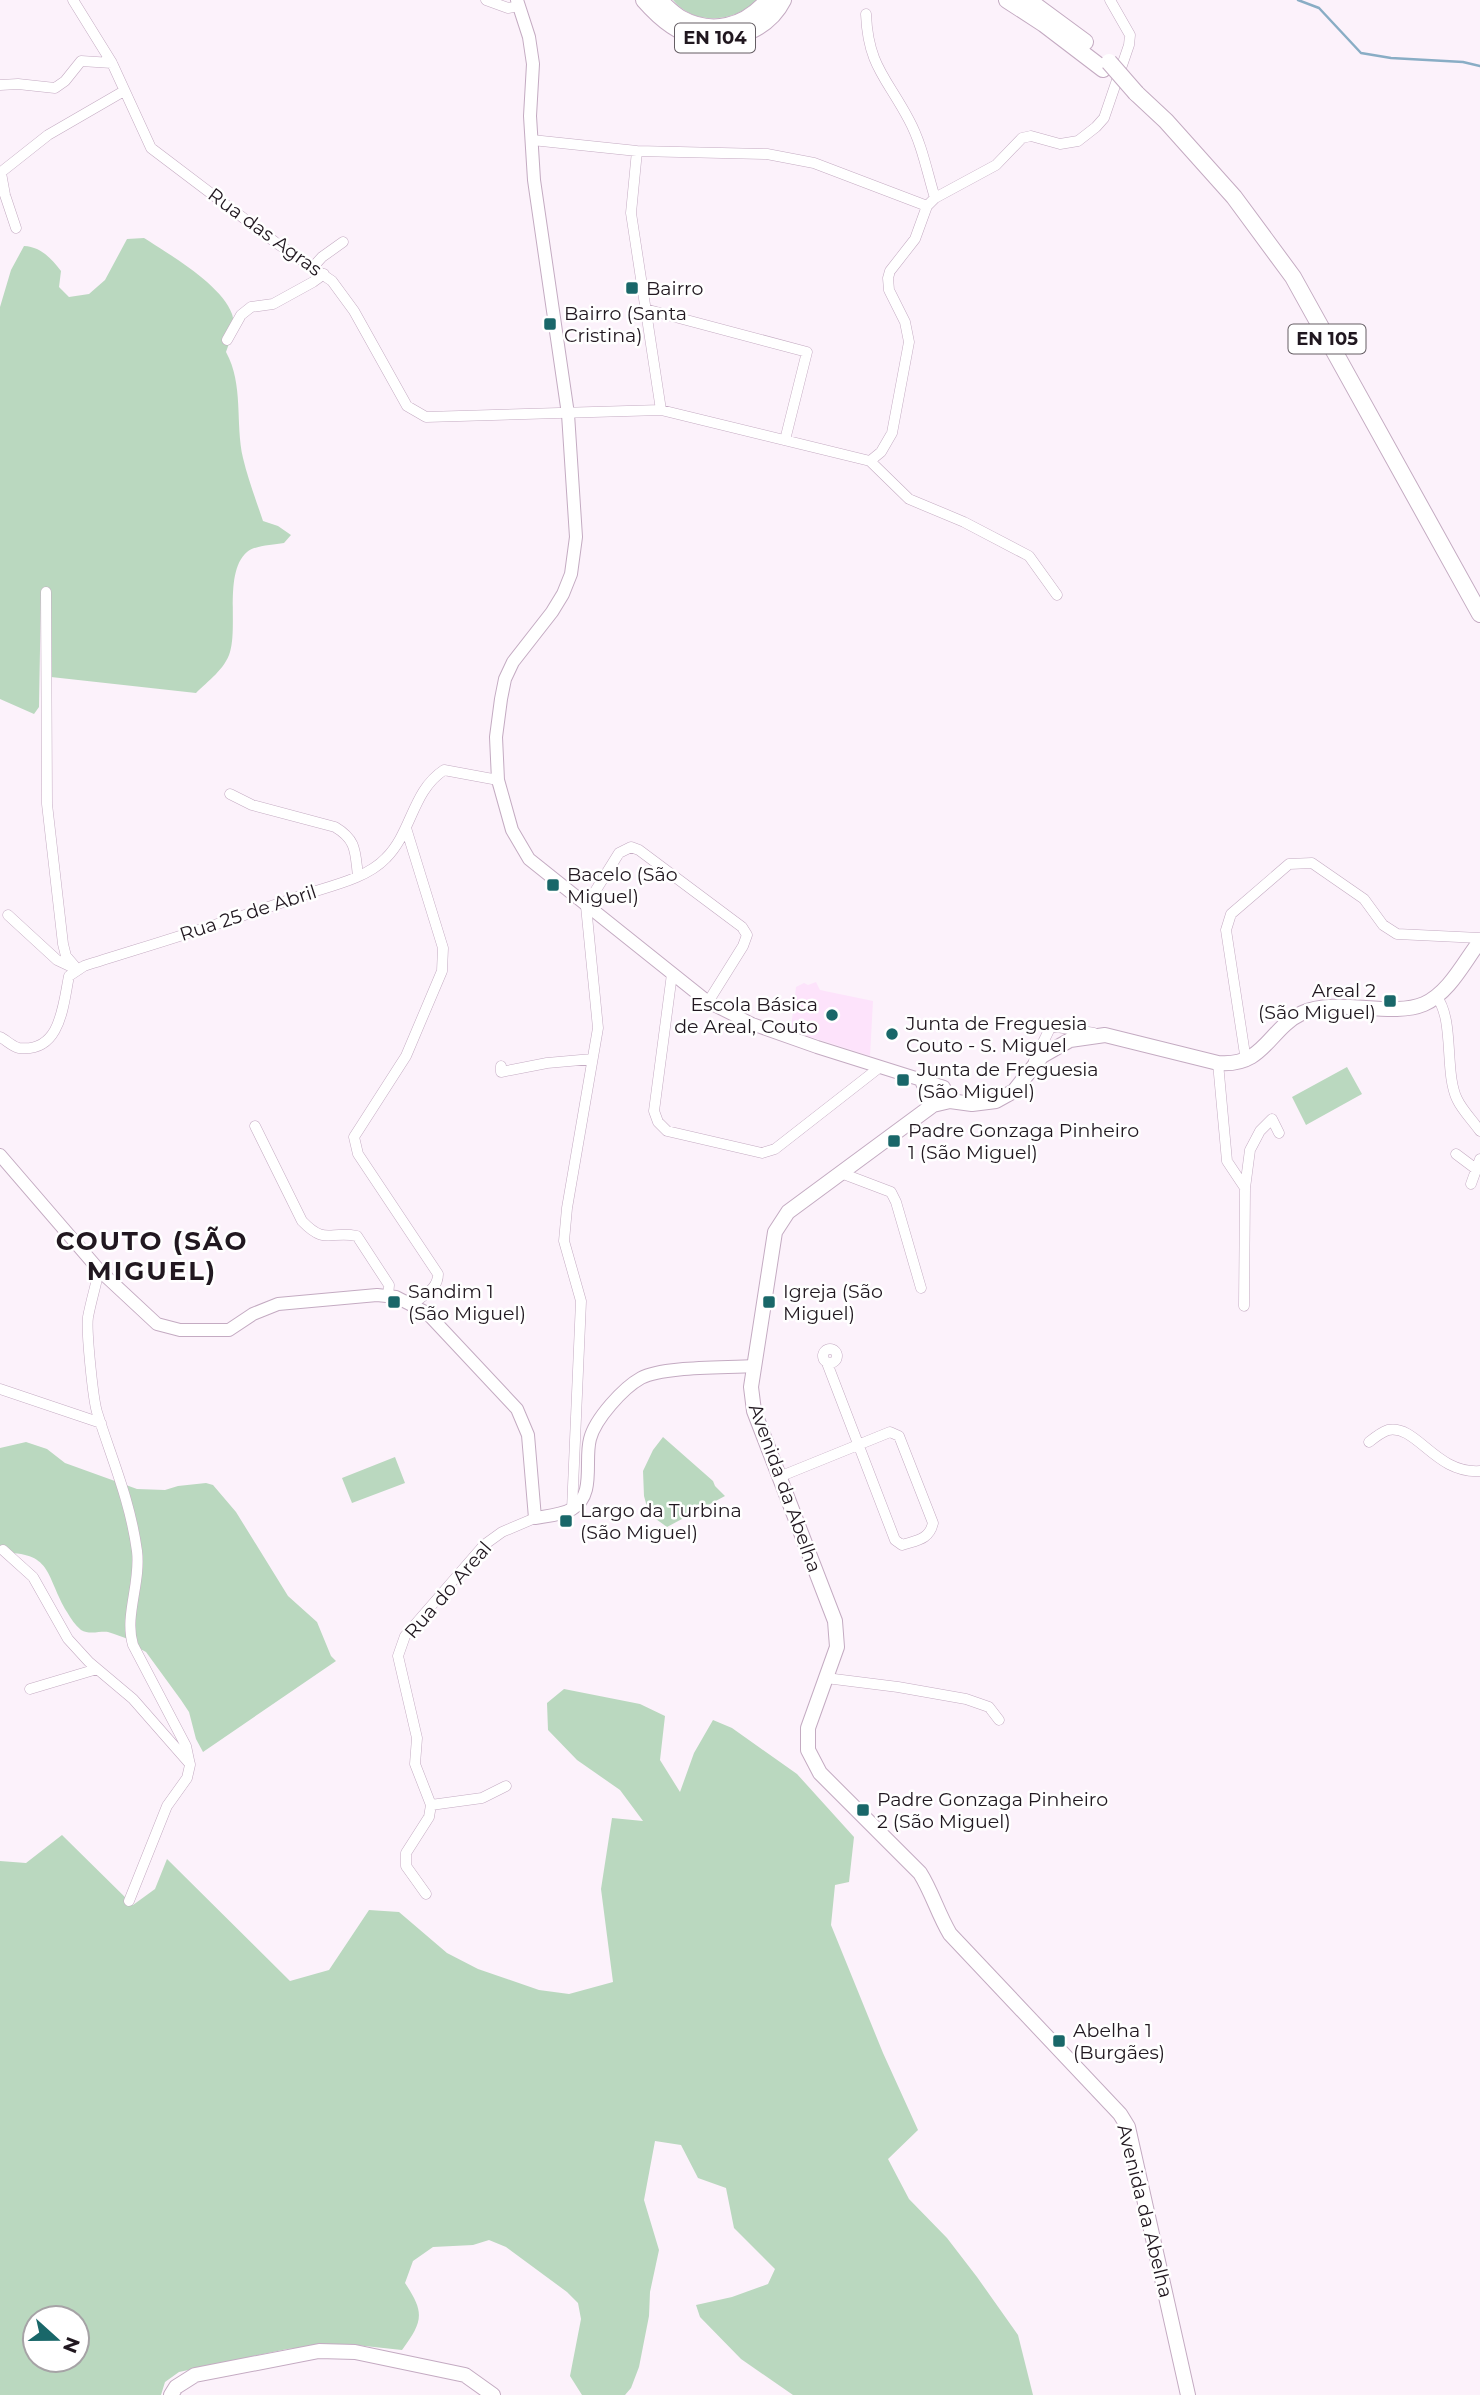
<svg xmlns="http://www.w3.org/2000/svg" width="1480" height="2395" font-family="Montserrat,sans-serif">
<rect width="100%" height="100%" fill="#fcf2fb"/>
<path fill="#fde3fb" d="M 816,982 L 820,990 L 873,1001 L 870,1056 L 792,1031 L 791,1028 L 796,987 L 804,983 L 808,985 Z"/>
<path fill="#bad8bf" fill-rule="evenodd" d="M 673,0 L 757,0 C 734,23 694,26 673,0 Z
M 144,238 C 169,254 222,285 232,314 C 236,326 230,341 226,352 C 244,385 235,423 243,458 C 248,479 256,500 263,521 L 278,526 L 291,535 L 284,543 C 273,545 256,545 247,552 C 224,572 238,625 230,652 C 225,669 208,681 196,693 L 51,677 L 50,588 L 41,591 L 39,707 L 34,714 L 0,699 L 0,307 L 11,270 L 24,246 C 41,247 51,258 61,271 L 59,287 L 69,297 L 89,294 L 105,280 L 127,239 Z
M 1347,1067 L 1362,1094 L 1306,1125 L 1292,1097 Z
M 663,1437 L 713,1481 L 715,1486 L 725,1496 L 667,1527 L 649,1514 L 644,1496 L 643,1471 L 653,1450 Z
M 26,1442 L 47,1449 L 65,1463 L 137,1489 L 165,1490 L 178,1486 L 206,1483 L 213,1485 L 236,1512 L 288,1596 L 317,1622 L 331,1656 L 336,1661 L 203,1752 L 196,1739 L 189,1712 L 181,1700 L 146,1652 L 133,1645 L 130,1640 C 123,1637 115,1634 108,1632 C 100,1631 89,1635 81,1630 C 75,1625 71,1619 67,1612 C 45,1575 53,1551 0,1553 L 0,1448 Z
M 395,1457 L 405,1483 L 352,1503 L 342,1478 Z
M 564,1689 L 640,1704 L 665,1716 L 660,1760 L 680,1792 L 694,1753 L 713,1720 L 732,1728 L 797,1774 L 854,1837 L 849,1882 L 835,1885 L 831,1925 L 883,2053 L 918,2130 L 888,2159 L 909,2199 L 947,2238 L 977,2277 L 1018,2335 L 1033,2395 L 793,2395 L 741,2359 L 700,2317 L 696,2305 L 732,2297 L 768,2284 L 775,2269 L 734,2228 L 726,2188 L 698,2178 L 681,2145 L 655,2141 L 644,2200 L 659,2250 L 650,2292 L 649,2316 L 639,2367 L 631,2388 L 625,2395 L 582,2395 L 570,2376 L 581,2319 L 578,2303 L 567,2292 L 506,2247 L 489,2240 L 473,2245 L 433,2247 L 413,2261 L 405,2283 C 425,2313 423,2321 402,2350 L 346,2344 L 287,2349 L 179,2372 L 165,2382 L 161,2395 L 0,2395 L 0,1861 L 26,1863 L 62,1835 L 133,1905 L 155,1889 L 167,1859 L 290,1981 L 329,1970 L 369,1910 L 399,1912 L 447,1953 L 478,1969 L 539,1990 L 569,1994 L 613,1982 L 601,1889 L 612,1818 L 643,1821 L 620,1790 L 577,1760 L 548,1730 L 547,1703 ZM 35,2318 L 77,2318 L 77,2360 L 35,2360 Z"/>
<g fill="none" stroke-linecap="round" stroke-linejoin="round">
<path stroke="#89adc5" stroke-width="2.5" d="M 1298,0 L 1319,8 L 1361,53 L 1391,58 L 1463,62 L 1480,66"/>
<g stroke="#c4abc2" stroke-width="11">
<path id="minor" d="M 73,0 L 112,63 L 151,148 L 275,242 L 332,281 L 354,311 L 407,406 L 426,417 L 661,410 L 870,461
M 486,0 L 508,8 L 519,6
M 866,14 C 868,66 887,78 909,120 C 922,144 927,172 935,198
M 0,85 L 18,84 L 55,88 L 65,81 L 81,61 L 112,63
M 532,140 L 637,151 L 767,154 L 814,163 L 927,206
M 637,151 L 631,213 L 661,410
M 0,173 L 48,135 L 124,91
M 1,173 L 5,195 L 16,228
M 313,267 L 322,257 L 343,242
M 645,309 L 807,352 L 785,440
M 227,340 L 241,315 L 251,307 L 273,304 L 313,282 L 324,274
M 870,461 L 881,452 L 892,433 L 909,342 L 905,322 L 889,290 L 888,278 L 890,271 L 915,239 L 927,206 L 935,198 L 996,165 L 1022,138 L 1031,136 L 1060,144 L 1078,141 L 1096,127 L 1104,118 L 1129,45 L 1130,35 L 1110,0
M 870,461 L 909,499 L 964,522 L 1029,556 L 1057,595
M 46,592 L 47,804 L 63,944 L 66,956 L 78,970
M 230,794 L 252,805 L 335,827 C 357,840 355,852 358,876
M 406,828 L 443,948 L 442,971 L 406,1056 L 354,1137 L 358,1154 L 438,1274 C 438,1290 423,1294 414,1304
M 8,915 L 57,960 L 74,968
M 672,974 L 654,1111 L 658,1122 L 667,1131 L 762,1153 L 775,1149 L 880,1067
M 1436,996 C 1455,1019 1444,1072 1457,1099 C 1462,1110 1473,1121 1480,1131
M 0,1037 C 6,1040 13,1047 19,1048 C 61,1053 63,1005 69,976 L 84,966 C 157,943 231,921 303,895 C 330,886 366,879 386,858 C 412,832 412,791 444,770 L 498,780
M 1034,1061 L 1051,1026 L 1094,1033
M 1246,1061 L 1226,930 L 1231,914 L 1289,864 L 1312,863 L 1364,899 L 1383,925 L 1397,934 L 1480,938
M 1218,1063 L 1227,1161 L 1245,1188
M 501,1066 L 501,1072 L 547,1063 L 592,1059
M 255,1126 L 302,1221 C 326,1246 330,1230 357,1236 L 389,1285 L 388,1296
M 1456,1154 L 1476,1169
M 841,1173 L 891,1192 L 896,1202 L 921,1288
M 1471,1184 L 1480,1159
M 99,1270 C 96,1285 91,1301 88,1317 C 86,1330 93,1399 97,1412 C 112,1460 130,1500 137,1551 C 141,1583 124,1616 133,1645 L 186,1746 L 190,1765 L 187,1778 L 167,1806 L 129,1901
M 1244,1306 L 1245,1188 L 1250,1150 L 1260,1131 L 1272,1119 L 1279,1133
M823 1356a7 7 0 1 1 14 0a7 7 0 1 1-14 0Z
M 0,1389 L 101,1423
M 1369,1442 C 1374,1438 1382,1432 1388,1430 C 1417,1424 1435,1474 1480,1471
M 779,1477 L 890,1432 L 899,1436 L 933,1523 C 929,1540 917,1540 902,1545 L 895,1540 L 827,1363
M 572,1510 L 581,1301 L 564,1241 L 567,1208 L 598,1028 L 586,906 L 619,853 L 631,847 L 639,850 L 742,927 L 747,935 L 743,946 L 708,1002
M 3,1550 L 33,1577 L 68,1639 L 89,1662 L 133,1699 L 190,1764
M 826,1678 L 898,1687 L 966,1699 L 989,1707 L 999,1720
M 30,1689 L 97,1669
M 431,1805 L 482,1798 L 506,1786
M 426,1894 L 406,1866 L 406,1853 L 429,1817 L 431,1805 L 415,1764 L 417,1738 L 398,1656 L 405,1636 L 484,1545 L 502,1532 L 535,1518"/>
</g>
<g stroke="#c4abc2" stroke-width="14">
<path id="tertiary" d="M 517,0 L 529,37 L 533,64 L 530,116 L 534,180 L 568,414 L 576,537 L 571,574 L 563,594 L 552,612 L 513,662 L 505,679 L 501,699 L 496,737 L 498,780 L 512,830 L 529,859 L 708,1002 L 752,1024 L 817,1047 L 944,1087 L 950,1101
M 920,1079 L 933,1105
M 0,1155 L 99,1270 L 157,1324 L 180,1330 L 229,1330 L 253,1314 L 278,1304 L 377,1295 L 396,1297 L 427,1313 L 517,1409 L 528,1435 L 535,1518 C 547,1516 562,1515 572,1509 C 596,1495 584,1461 590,1439 C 595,1419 623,1388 641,1378 C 663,1366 726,1368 754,1366"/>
</g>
<g stroke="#c4abc2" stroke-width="16">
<path id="secondary" d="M 171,2395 L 176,2387 L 195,2375 L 319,2351 L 355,2352 L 465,2375 L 493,2395
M 1188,2395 L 1128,2127 L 1120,2114 L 950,1934 C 938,1914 932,1892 920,1873 L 820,1773 L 808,1750 L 808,1728 L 837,1647 L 835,1621 L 754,1411 L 751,1387 L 775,1232 L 788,1212 L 933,1105 L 950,1101 L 972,1104 L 996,1101 L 1014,1091 L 1042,1056 L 1070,1040 L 1105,1035 L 1218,1063 C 1265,1067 1268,1029 1302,1013 C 1337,997 1391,1018 1424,1004 C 1449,993 1464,962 1480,941"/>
</g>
<g stroke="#c4abc2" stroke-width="18">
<path id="primary" d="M 644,0 C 658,16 676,33 698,37 C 730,44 768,30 783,0
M 659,0 C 665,6 672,13 680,18 C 712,36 745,27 768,0
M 1007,0 L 1044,24 L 1103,69
M 1028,0 L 1085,42
M 1136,93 L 1166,121 L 1234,197 L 1293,277 L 1480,614"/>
</g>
<use href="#minor" stroke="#fff" stroke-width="10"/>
<use href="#tertiary" stroke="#fff" stroke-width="12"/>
<use href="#secondary" stroke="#fff" stroke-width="14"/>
<use href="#primary" stroke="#fff" stroke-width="16"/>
<g stroke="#c4abc2" stroke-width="18" stroke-linecap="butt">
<path id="primary-bridge" d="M 1109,62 L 1136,93"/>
</g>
<use href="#primary-bridge" stroke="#fff" stroke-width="16"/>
</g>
<g fill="#196769" stroke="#fff" stroke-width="2.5">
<rect x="625" y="281" width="14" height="14" rx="3.5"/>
<rect x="543" y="317" width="14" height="14" rx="3.5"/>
<rect x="546" y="878" width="14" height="14" rx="3.5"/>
<rect x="1383" y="994" width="14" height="14" rx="3.5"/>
<circle cx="832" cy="1015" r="7"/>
<circle cx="892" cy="1034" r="7"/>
<rect x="896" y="1073" width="14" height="14" rx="3.5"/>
<rect x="887" y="1134" width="14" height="14" rx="3.5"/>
<rect x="387" y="1295" width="14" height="14" rx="3.5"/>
<rect x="762" y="1295" width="14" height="14" rx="3.5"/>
<rect x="559" y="1514" width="14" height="14" rx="3.5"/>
<rect x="856" y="1803" width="14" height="14" rx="3.5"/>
<rect x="1052" y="2034" width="14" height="14" rx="3.5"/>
</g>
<g text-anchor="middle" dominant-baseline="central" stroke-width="5" stroke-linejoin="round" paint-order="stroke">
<g fill="#fff" stroke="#645d63" stroke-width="2">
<rect x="675" y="23.5" width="80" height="29" rx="5"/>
<rect x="1288.5" y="324.5" width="77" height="29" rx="5"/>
</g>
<g font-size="18" font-weight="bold" fill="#211820">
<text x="715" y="38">EN 104</text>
<text x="1327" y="339">EN 105</text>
</g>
<g font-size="19" fill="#211820" stroke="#fff">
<text transform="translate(265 232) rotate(36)">Rua das Agras</text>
<text transform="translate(248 913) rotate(-18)">Rua 25 de Abril</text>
<text transform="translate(785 1488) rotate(70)">Avenida da Abelha</text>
<text transform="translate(448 1590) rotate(-49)">Rua do Areal</text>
<text transform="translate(1145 2211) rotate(76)">Avenida da Abelha</text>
</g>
<g font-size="19" fill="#211820" stroke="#fff" text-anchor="start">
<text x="646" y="288">Bairro</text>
<text x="564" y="313">Bairro (Santa<tspan x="564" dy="22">Cristina)</tspan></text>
<text x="567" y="874">Bacelo (São<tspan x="567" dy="22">Miguel)</tspan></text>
<text x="1376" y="990" text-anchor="end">Areal 2<tspan x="1376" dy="22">(São Miguel)</tspan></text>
<text x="818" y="1004" text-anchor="end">Escola Básica<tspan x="818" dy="22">de Areal, Couto</tspan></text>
<text x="906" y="1023">Junta de Freguesia<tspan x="906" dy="22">Couto - S. Miguel</tspan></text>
<text x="917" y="1069">Junta de Freguesia<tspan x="917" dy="22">(São Miguel)</tspan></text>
<text x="908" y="1130">Padre Gonzaga Pinheiro<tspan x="908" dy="22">1 (São Miguel)</tspan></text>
<text x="408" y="1291">Sandim 1<tspan x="408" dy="22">(São Miguel)</tspan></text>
<text x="783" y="1291">Igreja (São<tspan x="783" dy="22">Miguel)</tspan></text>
<text x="580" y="1510">Largo da Turbina<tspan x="580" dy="22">(São Miguel)</tspan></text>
<text x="877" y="1799">Padre Gonzaga Pinheiro<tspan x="877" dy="22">2 (São Miguel)</tspan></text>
<text x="1073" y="2030">Abelha 1<tspan x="1073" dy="22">(Burgães)</tspan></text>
</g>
<g font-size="26" font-weight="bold" letter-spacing="2" fill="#211820" stroke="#fff">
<text x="152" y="1241">COUTO (SÃO<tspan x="152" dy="30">MIGUEL)</tspan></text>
</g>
</g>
<g transform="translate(56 2339) rotate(111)"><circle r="33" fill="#ffffff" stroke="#a6a3a6" stroke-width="2"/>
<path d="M0-5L12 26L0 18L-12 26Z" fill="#196769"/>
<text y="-10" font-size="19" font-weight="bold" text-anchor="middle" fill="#211820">N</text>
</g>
</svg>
